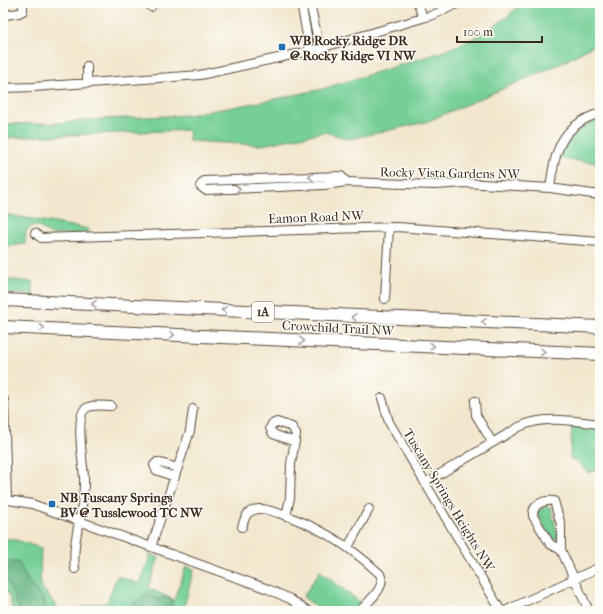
<svg xmlns="http://www.w3.org/2000/svg" width="603" height="614" font-family="'IM FELL French Canon',serif">
<rect width="100%" height="100%" fill="#fdfcf7"/>
<filter id="ink" filterUnits="userSpaceOnUse"><feTurbulence type="fractalNoise" baseFrequency=".025" numOctaves="2"/><feDisplacementMap in="SourceGraphic" scale="8" xChannelSelector="R" yChannelSelector="G"/><feConvolveMatrix kernelMatrix="1 2 1 2 8 2 1 2 1" color-interpolation-filters="sRGB"/></filter>
<filter id="wash" filterUnits="userSpaceOnUse"><feTurbulence type="fractalNoise" baseFrequency=".012" numOctaves="4" result="noise"/><feDisplacementMap in="SourceGraphic" scale="16" xChannelSelector="R" yChannelSelector="G"/><feGaussianBlur stdDeviation="0.9" result="paint"/><feColorMatrix in="noise" values="0 0 0 0 0 0 0 0 0 0 0 0 0 0 0 0 0 1.4 0 .05"/><feComposite in="paint" operator="in"/></filter>
<g filter="url(#wash)">
<rect width="100%" height="100%" fill="#f2e7ce"/>
<path fill="#75cf96" stroke="#587c5a" d="M 522,3 L 600,3 L 600,42 L 560,64 L 426,122 L 350,139 L 324,132 L 262,145 L 189,141 L 188,130 L 3,138 L 3,124 L 63,123 L 84,120 L 188,115 L 266,101 L 322,89 L 445,51 L 478,36 L 506,18 Z
M 600,119 L 600,163 L 559,159 C 565,136 579,127 600,119 Z
M 3,214 L 89,229 L 88,234 L 51,235 L 38,226 L 32,226 L 26,231 L 25,244 L 3,247 Z
M 3,279 L 33,282 L 33,295 L 3,293 Z
M 572,425 L 600,429 L 600,469 L 588,473 L 578,462 L 570,458 Z
M 546,506 L 551,508 L 558,536 L 556,540 L 551,538 L 538,516 L 539,510 Z
M 3,538 L 16,540 L 41,548 L 40,585 L 60,611 L 13,611 L 9,595 L 3,588 Z
M 150,555 L 159,557 L 148,588 L 174,600 L 186,566 L 194,569 L 184,607 L 189,611 L 70,611 L 94,604 L 107,603 L 117,576 L 140,584 Z
M 320,571 L 361,603 L 353,611 L 322,611 L 303,597 Z"/>
<path fill="#60b27f" stroke="#4e6e4e" d="M 3,559 L 19,563 L 29,582 L 44,599 L 47,611 L 20,611 L 6,579 L 3,578 Z
M 147,592 L 153,597 L 160,599 L 164,596 L 173,601 L 170,611 L 146,611 L 132,605 Z"/>
</g>
<g filter="url(#ink)">
<g fill="none" stroke-linecap="round" stroke-linejoin="round">
<g stroke="#564638" stroke-width="10">
<path id="minor" d="M 150,3 L 151,7
M 301,3 L 310,51
M 310,3 L 320,49
M 418,3 L 423,18
M 3,8 L 6,15 L 19,13 L 23,11 L 23,3
M 87,66 L 87,83
M 3,88 L 33,87 L 200,75 L 310,51 L 433,15 L 459,3
M 347,182 L 341,176 L 204,181 L 200,186 L 205,190 L 324,185 L 347,182 L 435,185 L 465,183 L 550,188 L 600,195
M 550,188 C 555,151 560,126 600,113
M 35,233 L 41,238 L 397,227 L 600,242
M 385,299 L 389,227
M 382,398 L 389,422 L 501,611
M 4,400 L 7,499
M 475,401 L 476,415 L 492,442
M 175,477 L 156,470 L 154,465 L 157,462 L 178,468
M 425,483 L 519,427 C 545,415 572,421 600,424
M 3,499 L 32,504 L 268,589 L 290,599 L 308,611
M 286,516 L 290,498 L 291,464 L 296,434 L 292,427 L 277,422 L 272,424 L 270,428 L 273,434 L 295,442
M 242,527 C 244,520 246,512 254,510 C 261,507 270,511 278,513 C 317,525 350,546 380,574 C 387,588 368,601 360,611
M 151,547 L 190,431 L 193,409
M 348,547 L 369,509
M 561,550 L 550,544 L 533,516 C 532,504 544,500 554,501 L 561,525 L 561,550 L 589,611
M 75,569 C 71,538 86,508 84,477 C 83,464 76,419 84,410 C 90,403 103,406 111,406
M 505,611 L 600,567"/>
</g>
<g stroke="#564638" stroke-width="14">
<path id="highway" d="M 3,300 L 600,327
M 3,327 L 600,354"/>
</g>
<use href="#minor" stroke="#fff" stroke-width="8"/>
<use href="#highway" stroke="#fff" stroke-width="12"/>
</g>
<defs><path id="oneway-chevron" d="M-2-3.5L2.5 0L-2 3.5" fill="none" stroke-width="1.6" stroke-linecap="round" stroke-linejoin="round"/></defs>
<g stroke="#a79f9a">
<use href="#oneway-chevron" transform="translate(311 177) rotate(178)"/>
<use href="#oneway-chevron" transform="translate(238 189) rotate(-2)"/>
<use href="#oneway-chevron" transform="translate(94 304) rotate(-177)"/>
<use href="#oneway-chevron" transform="translate(224 310) rotate(-177)"/>
<use href="#oneway-chevron" transform="translate(354 317) rotate(-177)"/>
<use href="#oneway-chevron" transform="translate(484 322) rotate(-177)"/>
<use href="#oneway-chevron" transform="translate(42 328) rotate(2)"/>
<use href="#oneway-chevron" transform="translate(172 335) rotate(3)"/>
<use href="#oneway-chevron" transform="translate(302 341) rotate(3)"/>
<use href="#oneway-chevron" transform="translate(432 346) rotate(3)"/>
<use href="#oneway-chevron" transform="translate(543 352) rotate(2)"/>
</g>
</g>
<g fill="#1f6fb2" stroke="#fdfcf7" stroke-width="1.5">
<rect x="278" y="43" width="8" height="8" rx="2"/>
<rect x="48" y="500" width="8" height="8" rx="2"/>
</g>
<g text-anchor="middle" dominant-baseline="central" stroke-width="3" stroke-linejoin="round" paint-order="stroke">
<rect fill="#fdfcf7" stroke="#75695f" stroke-width="1" x="252" y="302" width="22" height="20" rx="3"/>
<g font-size="12" font-weight="bold" fill="#3b2a1e">
<text x="263" y="312">1A</text>
</g>
<g font-size="13" font-weight="bold" fill="#3b2a1e" stroke="#fdfcf7" text-anchor="start">
<text x="290" y="40">WB Rocky Ridge DR<tspan x="290" dy="15">@ Rocky Ridge VI NW</tspan></text>
<text x="60" y="497">NB Tuscany Springs<tspan x="60" dy="15">BV @ Tusslewood TC NW</tspan></text>
</g>
<g font-size="13" fill="#3b2a1e" stroke="#fdfcf7">
<text transform="translate(450 173) rotate(1)">Rocky Vista Gardens NW</text>
<text transform="translate(316 217) rotate(-2)">Eamon Road NW</text>
<text transform="translate(338 328) rotate(3)">Crowchild Trail NW</text>
<text transform="translate(449 500) rotate(59)">Tuscany Springs Heights NW</text>
</g>
</g>
<rect width="603" height="614" fill="none" stroke="#fdfcf7" stroke-width="16"/>
<path d="M457 36v6h85v-6" fill="none" stroke="#3b2a1e" stroke-width="2"/>
<text x="463" y="36" font-size="12" fill="#3b2a1e" stroke="#fdfcf7" stroke-width="3" paint-order="stroke">100 m</text>
</svg>
